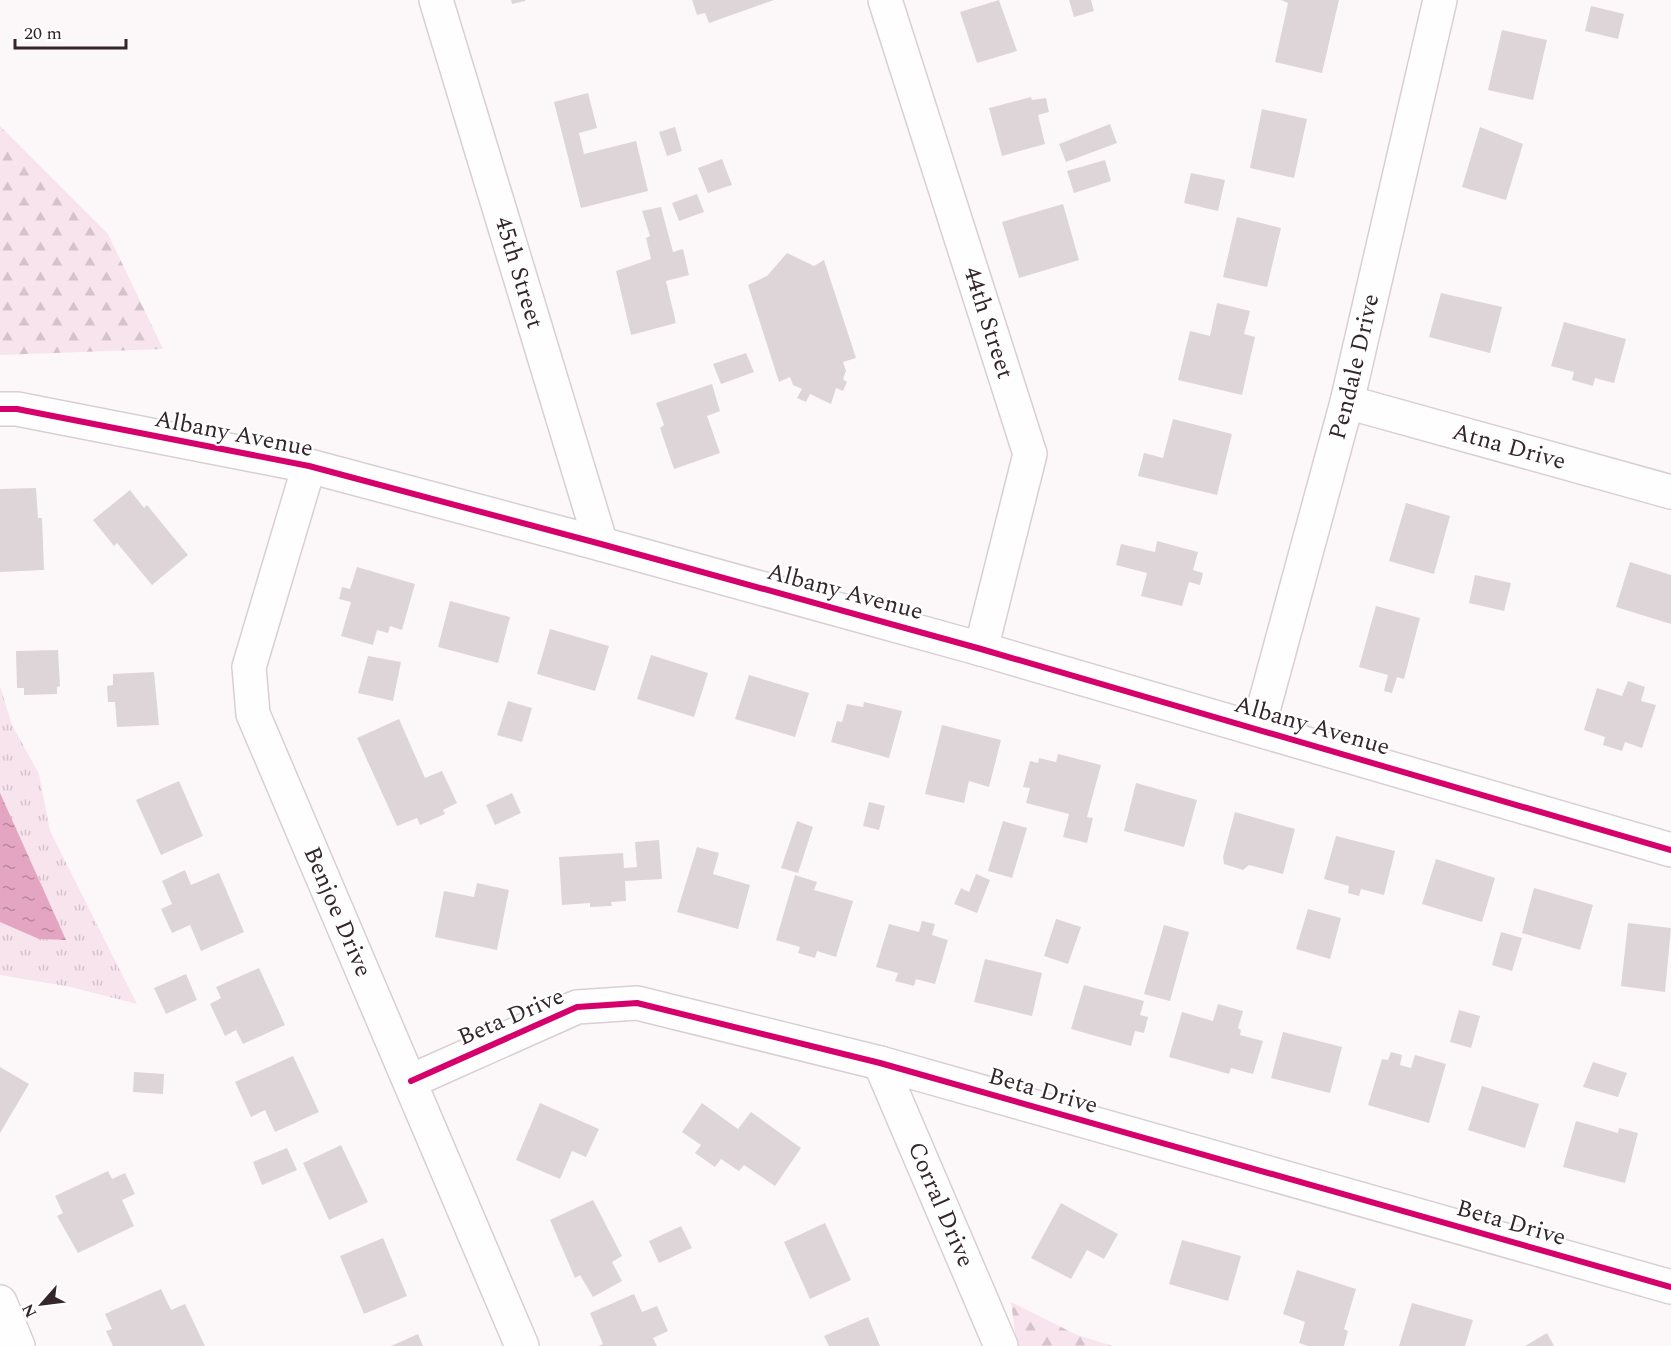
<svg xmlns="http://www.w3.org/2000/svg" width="1671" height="1346" font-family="Spectral,serif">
<defs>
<pattern id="grass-tufts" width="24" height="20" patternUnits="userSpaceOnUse" patternTransform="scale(1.5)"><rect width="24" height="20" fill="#f8e4ec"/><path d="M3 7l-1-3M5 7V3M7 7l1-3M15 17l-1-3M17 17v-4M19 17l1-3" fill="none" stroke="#d5c3cb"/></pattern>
<pattern id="forest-firs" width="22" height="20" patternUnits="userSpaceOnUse" patternTransform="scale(1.5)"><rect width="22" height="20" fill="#f8e4ec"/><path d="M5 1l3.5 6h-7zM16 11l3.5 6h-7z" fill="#d5c3cb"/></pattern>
<pattern id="water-ripples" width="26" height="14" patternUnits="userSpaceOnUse" patternTransform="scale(1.5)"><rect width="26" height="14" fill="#e4a5c2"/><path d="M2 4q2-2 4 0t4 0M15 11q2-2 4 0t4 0" fill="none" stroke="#ba869e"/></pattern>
</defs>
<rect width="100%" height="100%" fill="#fcf8fa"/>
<path fill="url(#grass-tufts)" d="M 0,686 L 12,725 L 39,774 L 50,831 L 137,1004 L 71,987 L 0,975 Z"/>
<path fill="url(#forest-firs)" d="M 0,126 L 108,234 L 163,349 L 0,355 Z
M 1011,1302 L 1077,1335 L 1113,1346 L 1017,1346 Z"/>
<path fill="url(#water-ripples)" d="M 0,793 L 66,940 L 39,939 L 0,922 Z"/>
<path fill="#ded5d8" d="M 511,0 L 525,0 L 525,1 L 512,4 Z
M 692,0 L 774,0 L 709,23 L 705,13 L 697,15 Z
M 999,0 L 1017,51 L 977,63 L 960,12 Z
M 1069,0 L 1091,0 L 1094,11 L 1074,17 Z
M 1281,0 L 1339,0 L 1322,73 L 1275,62 L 1288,3 Z
M 1591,6 L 1624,14 L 1618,39 L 1585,31 Z
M 1502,30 L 1547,40 L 1533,100 L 1488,90 Z
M 588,93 L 597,128 L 579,133 L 584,154 L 636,141 L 648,191 L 581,208 L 554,102 Z
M 1031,97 L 1032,100 L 1046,98 L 1049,112 L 1038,115 L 1045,144 L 1002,156 L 989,108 Z
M 1262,109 L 1307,119 L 1294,178 L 1250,168 Z
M 1110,124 L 1117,143 L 1066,162 L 1059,144 Z
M 675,127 L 682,151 L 667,156 L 659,132 Z
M 1480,127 L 1523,144 L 1506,200 L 1462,187 Z
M 722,159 L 732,185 L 708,193 L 698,168 Z
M 1105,160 L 1111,181 L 1074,193 L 1067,171 Z
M 1191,173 L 1225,180 L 1218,211 L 1184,203 Z
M 697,194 L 704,212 L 679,221 L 672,203 Z
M 1063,204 L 1079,260 L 1019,278 L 1002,222 Z
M 661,207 L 673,252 L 683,249 L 689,275 L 666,281 L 676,323 L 631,335 L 616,271 L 651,259 L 646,238 L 650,236 L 642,211 Z
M 1237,217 L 1281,228 L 1267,287 L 1223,277 Z
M 787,253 L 814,266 L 824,260 L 856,358 L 843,362 L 846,371 L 843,379 L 847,382 L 843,391 L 836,388 L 831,404 L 810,394 L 806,402 L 797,398 L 802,389 L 793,385 L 790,377 L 779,382 L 748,285 L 767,276 Z
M 1441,293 L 1502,307 L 1490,353 L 1429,337 Z
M 1217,303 L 1250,311 L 1244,334 L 1255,337 L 1242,395 L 1178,380 L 1190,331 L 1210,336 Z
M 1564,322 L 1626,339 L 1614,383 L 1595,378 L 1593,386 L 1572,380 L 1574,372 L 1551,366 Z
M 746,353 L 754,372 L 721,384 L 713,364 Z
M 712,384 L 720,411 L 707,416 L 720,453 L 674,469 L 660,428 L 664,425 L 656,403 Z
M 1173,419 L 1232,434 L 1217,495 L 1138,476 L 1144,453 L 1163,458 Z
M 36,488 L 38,518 L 42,518 L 44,570 L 0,572 L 0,489 Z
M 130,490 L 144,508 L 147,505 L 188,555 L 152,585 L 117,543 L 114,546 L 93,520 Z
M 1406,503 L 1450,516 L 1434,574 L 1389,561 Z
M 1157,541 L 1198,552 L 1193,570 L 1203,573 L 1200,585 L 1189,582 L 1182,606 L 1141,596 L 1147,573 L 1116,565 L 1121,544 L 1155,552 Z
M 1630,562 L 1671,575 L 1671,624 L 1616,607 Z
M 357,567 L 415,584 L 402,630 L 390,626 L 388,633 L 377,630 L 373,645 L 341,636 L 351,602 L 339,599 L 342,587 L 350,589 Z
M 1475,575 L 1511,583 L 1504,611 L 1469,603 Z
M 450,601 L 510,617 L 498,663 L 438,647 Z
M 1376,606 L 1420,618 L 1404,679 L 1397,677 L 1392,693 L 1384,691 L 1388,675 L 1359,667 Z
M 550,629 L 609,646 L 595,691 L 537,674 Z
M 58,650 L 60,686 L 57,687 L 57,694 L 24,695 L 24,688 L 17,688 L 16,651 Z
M 651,655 L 708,673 L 694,717 L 637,699 Z
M 368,656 L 401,662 L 393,701 L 358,693 Z
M 154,672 L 159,725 L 117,727 L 115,702 L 108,702 L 107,686 L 113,685 L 113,674 Z
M 749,675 L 809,693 L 795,737 L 735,719 Z
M 1628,681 L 1645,687 L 1641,701 L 1656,705 L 1642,748 L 1625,742 L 1622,751 L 1603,745 L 1605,737 L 1584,730 L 1597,688 L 1622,696 Z
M 508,701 L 532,708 L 522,742 L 497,735 Z
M 864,702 L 902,711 L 889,758 L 831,742 L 837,721 L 842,722 L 847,704 L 863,707 Z
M 399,719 L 425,778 L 442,771 L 457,803 L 443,810 L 445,814 L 420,825 L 417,818 L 397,826 L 357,738 Z
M 942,725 L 1001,740 L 989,787 L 969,781 L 964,803 L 925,794 Z
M 1058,754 L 1101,765 L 1087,817 L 1093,818 L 1087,843 L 1063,837 L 1069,814 L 1026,803 L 1030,788 L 1023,787 L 1030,761 L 1038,763 L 1039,758 L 1056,762 Z
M 179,781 L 203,836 L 161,855 L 136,800 Z
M 1136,783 L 1197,800 L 1184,847 L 1124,831 Z
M 512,793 L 521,813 L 495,825 L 486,805 Z
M 869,802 L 885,806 L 879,830 L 863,826 Z
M 1235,812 L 1295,829 L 1283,874 L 1249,865 L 1243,870 L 1224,864 L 1223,857 Z
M 797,821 L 813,827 L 798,873 L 781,868 Z
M 1003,821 L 1027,828 L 1012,878 L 988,871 Z
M 1336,836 L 1395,851 L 1384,895 L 1361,889 L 1359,896 L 1348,893 L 1349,886 L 1324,879 Z
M 659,840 L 662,879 L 625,881 L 626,901 L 611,902 L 612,906 L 590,907 L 590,903 L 562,905 L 559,857 L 623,853 L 624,868 L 637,867 L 635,842 Z
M 697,847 L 719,853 L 713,874 L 750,885 L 738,929 L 677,912 Z
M 1436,859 L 1495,878 L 1482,922 L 1422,904 Z
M 185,870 L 191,885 L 219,873 L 244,932 L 201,951 L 190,925 L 172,933 L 161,909 L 172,904 L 162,881 Z
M 976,874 L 990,880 L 977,913 L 954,904 L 961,888 L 969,892 Z
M 795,875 L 817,882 L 814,890 L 853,901 L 836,957 L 817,951 L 815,958 L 798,953 L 800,947 L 776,940 Z
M 477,883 L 509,890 L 497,950 L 435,937 L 444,891 L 474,897 Z
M 1534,888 L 1593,905 L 1580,950 L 1522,933 Z
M 1308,909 L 1341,918 L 1330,959 L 1296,949 Z
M 1056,919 L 1081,927 L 1068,964 L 1044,956 Z
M 922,921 L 935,924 L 932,935 L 948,940 L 935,984 L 916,979 L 914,986 L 895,981 L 898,973 L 876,967 L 889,924 L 919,932 Z
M 1628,923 L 1671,928 L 1665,992 L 1621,986 Z
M 1164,925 L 1189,932 L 1170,1001 L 1144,994 Z
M 1501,932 L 1522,938 L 1512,971 L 1492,965 Z
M 985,959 L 1042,973 L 1032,1016 L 974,1002 Z
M 259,968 L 285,1025 L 243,1044 L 236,1030 L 225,1036 L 210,1004 L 221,998 L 216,987 Z
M 186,974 L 197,1000 L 166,1014 L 154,988 Z
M 1084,985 L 1144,1001 L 1140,1015 L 1148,1017 L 1144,1033 L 1135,1031 L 1131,1046 L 1071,1029 Z
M 1218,1004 L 1243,1011 L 1238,1028 L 1241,1030 L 1240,1035 L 1263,1041 L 1253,1074 L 1231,1068 L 1229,1074 L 1169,1057 L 1182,1012 L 1213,1021 Z
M 1459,1010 L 1480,1016 L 1471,1048 L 1450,1042 Z
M 1283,1032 L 1342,1047 L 1330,1093 L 1271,1078 Z
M 1391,1052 L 1402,1055 L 1400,1065 L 1411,1068 L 1415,1055 L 1446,1064 L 1429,1123 L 1368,1105 L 1382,1059 L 1388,1060 Z
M 293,1056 L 319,1112 L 275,1132 L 265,1110 L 251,1117 L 235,1082 Z
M 1593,1062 L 1627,1073 L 1618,1097 L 1583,1087 Z
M 0,1067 L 29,1084 L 0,1133 Z
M 134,1072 L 164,1074 L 163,1094 L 133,1092 Z
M 1482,1086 L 1539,1104 L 1525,1148 L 1468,1130 Z
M 540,1103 L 599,1129 L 586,1157 L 572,1151 L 560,1179 L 516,1160 Z
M 702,1103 L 738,1129 L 751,1112 L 801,1148 L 775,1186 L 744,1165 L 739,1171 L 721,1159 L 715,1167 L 695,1153 L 701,1145 L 682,1132 Z
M 1576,1121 L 1618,1133 L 1619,1128 L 1638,1133 L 1625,1183 L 1563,1167 Z
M 341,1145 L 368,1202 L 329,1220 L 303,1163 Z
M 287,1148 L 297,1170 L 262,1185 L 253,1162 Z
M 108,1171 L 112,1179 L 125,1173 L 135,1194 L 122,1200 L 134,1226 L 78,1253 L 57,1216 L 63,1213 L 55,1196 Z
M 593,1200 L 622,1256 L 612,1262 L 622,1281 L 593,1297 L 580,1275 L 575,1278 L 550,1220 Z
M 1061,1203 L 1118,1234 L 1104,1259 L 1087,1250 L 1071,1279 L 1031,1258 Z
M 825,1223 L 851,1280 L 810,1299 L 784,1242 Z
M 681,1226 L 692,1248 L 659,1263 L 649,1241 Z
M 383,1238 L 407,1296 L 364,1314 L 340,1256 Z
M 1182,1240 L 1241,1256 L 1228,1301 L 1169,1284 Z
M 1297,1270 L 1356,1289 L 1344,1329 L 1348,1331 L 1344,1346 L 1308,1346 L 1299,1343 L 1305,1322 L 1283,1314 Z
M 161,1289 L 171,1310 L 185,1304 L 205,1346 L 113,1346 L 106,1331 L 112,1329 L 105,1314 Z
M 634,1294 L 642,1312 L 657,1306 L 668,1331 L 653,1338 L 657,1346 L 598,1346 L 603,1344 L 590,1313 Z
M 1412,1303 L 1473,1320 L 1465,1346 L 1399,1346 Z
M 868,1317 L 880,1346 L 829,1346 L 824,1336 Z
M 1547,1333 L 1554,1346 L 1525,1346 Z
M 418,1334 L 423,1346 L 391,1346 Z"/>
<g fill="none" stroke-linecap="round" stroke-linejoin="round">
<g stroke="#d8cfd3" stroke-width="36">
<g id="minor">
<path id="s1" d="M 436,0 L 601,544"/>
<path id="s2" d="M 885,0 L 1030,454 L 981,649"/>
<path id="s3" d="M 1347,402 L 1671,492"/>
<path d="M 0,409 L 17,409 L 309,466 L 601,544 L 981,649 L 1671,850"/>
<path id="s4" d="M 309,466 L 249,667 L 253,714 L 522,1346"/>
<path id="s5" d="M 1258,729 L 1347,402 L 1440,0"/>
<path id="s6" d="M 880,1063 L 1001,1346"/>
<path d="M 411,1081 L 577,1007 L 637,1003 L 880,1063 L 1671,1287"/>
<path d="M 0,1302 L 18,1346"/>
</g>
</g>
<use href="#minor" stroke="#fffefe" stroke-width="33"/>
<g stroke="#fff" stroke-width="10">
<path id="cycleway" d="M 0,409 L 17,409 L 309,466 L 601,544 L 981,649 L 1671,850
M 411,1081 L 577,1007 L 637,1003 L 880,1063 L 1671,1287"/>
</g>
<use href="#cycleway" stroke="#d6006c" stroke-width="6"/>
</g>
<g text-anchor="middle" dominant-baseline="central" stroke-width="4.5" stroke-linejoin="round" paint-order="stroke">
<g font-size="24" fill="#34262c" stroke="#fff">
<text stroke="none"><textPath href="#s1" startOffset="285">45th Street</textPath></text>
<text stroke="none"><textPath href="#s2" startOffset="339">44th Street</textPath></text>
<text stroke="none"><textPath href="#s5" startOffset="375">Pendale Drive</textPath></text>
<text transform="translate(234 434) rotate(11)">Albany Avenue</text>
<text stroke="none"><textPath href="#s3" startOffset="168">Atna Drive</textPath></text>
<text transform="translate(845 592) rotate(15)">Albany Avenue</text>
<text transform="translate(1312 726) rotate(16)">Albany Avenue</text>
<text stroke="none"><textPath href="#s4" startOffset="472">Benjoe Drive</textPath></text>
<text transform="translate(511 1017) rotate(-23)">Beta Drive</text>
<text transform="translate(1043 1091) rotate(16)">Beta Drive</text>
<text stroke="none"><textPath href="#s6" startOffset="154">Corral Drive</textPath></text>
<text transform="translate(1511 1223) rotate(16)">Beta Drive</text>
</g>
</g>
<g transform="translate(42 1304) rotate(242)" stroke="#ffffff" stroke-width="4.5" paint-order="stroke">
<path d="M0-4.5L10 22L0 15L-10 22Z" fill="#34262c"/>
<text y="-9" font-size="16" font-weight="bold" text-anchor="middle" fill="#34262c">N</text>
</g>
<path d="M15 39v9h111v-9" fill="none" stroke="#34262c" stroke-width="3"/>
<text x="24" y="39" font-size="18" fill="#34262c" stroke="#ffffff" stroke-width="4.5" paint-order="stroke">20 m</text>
</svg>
